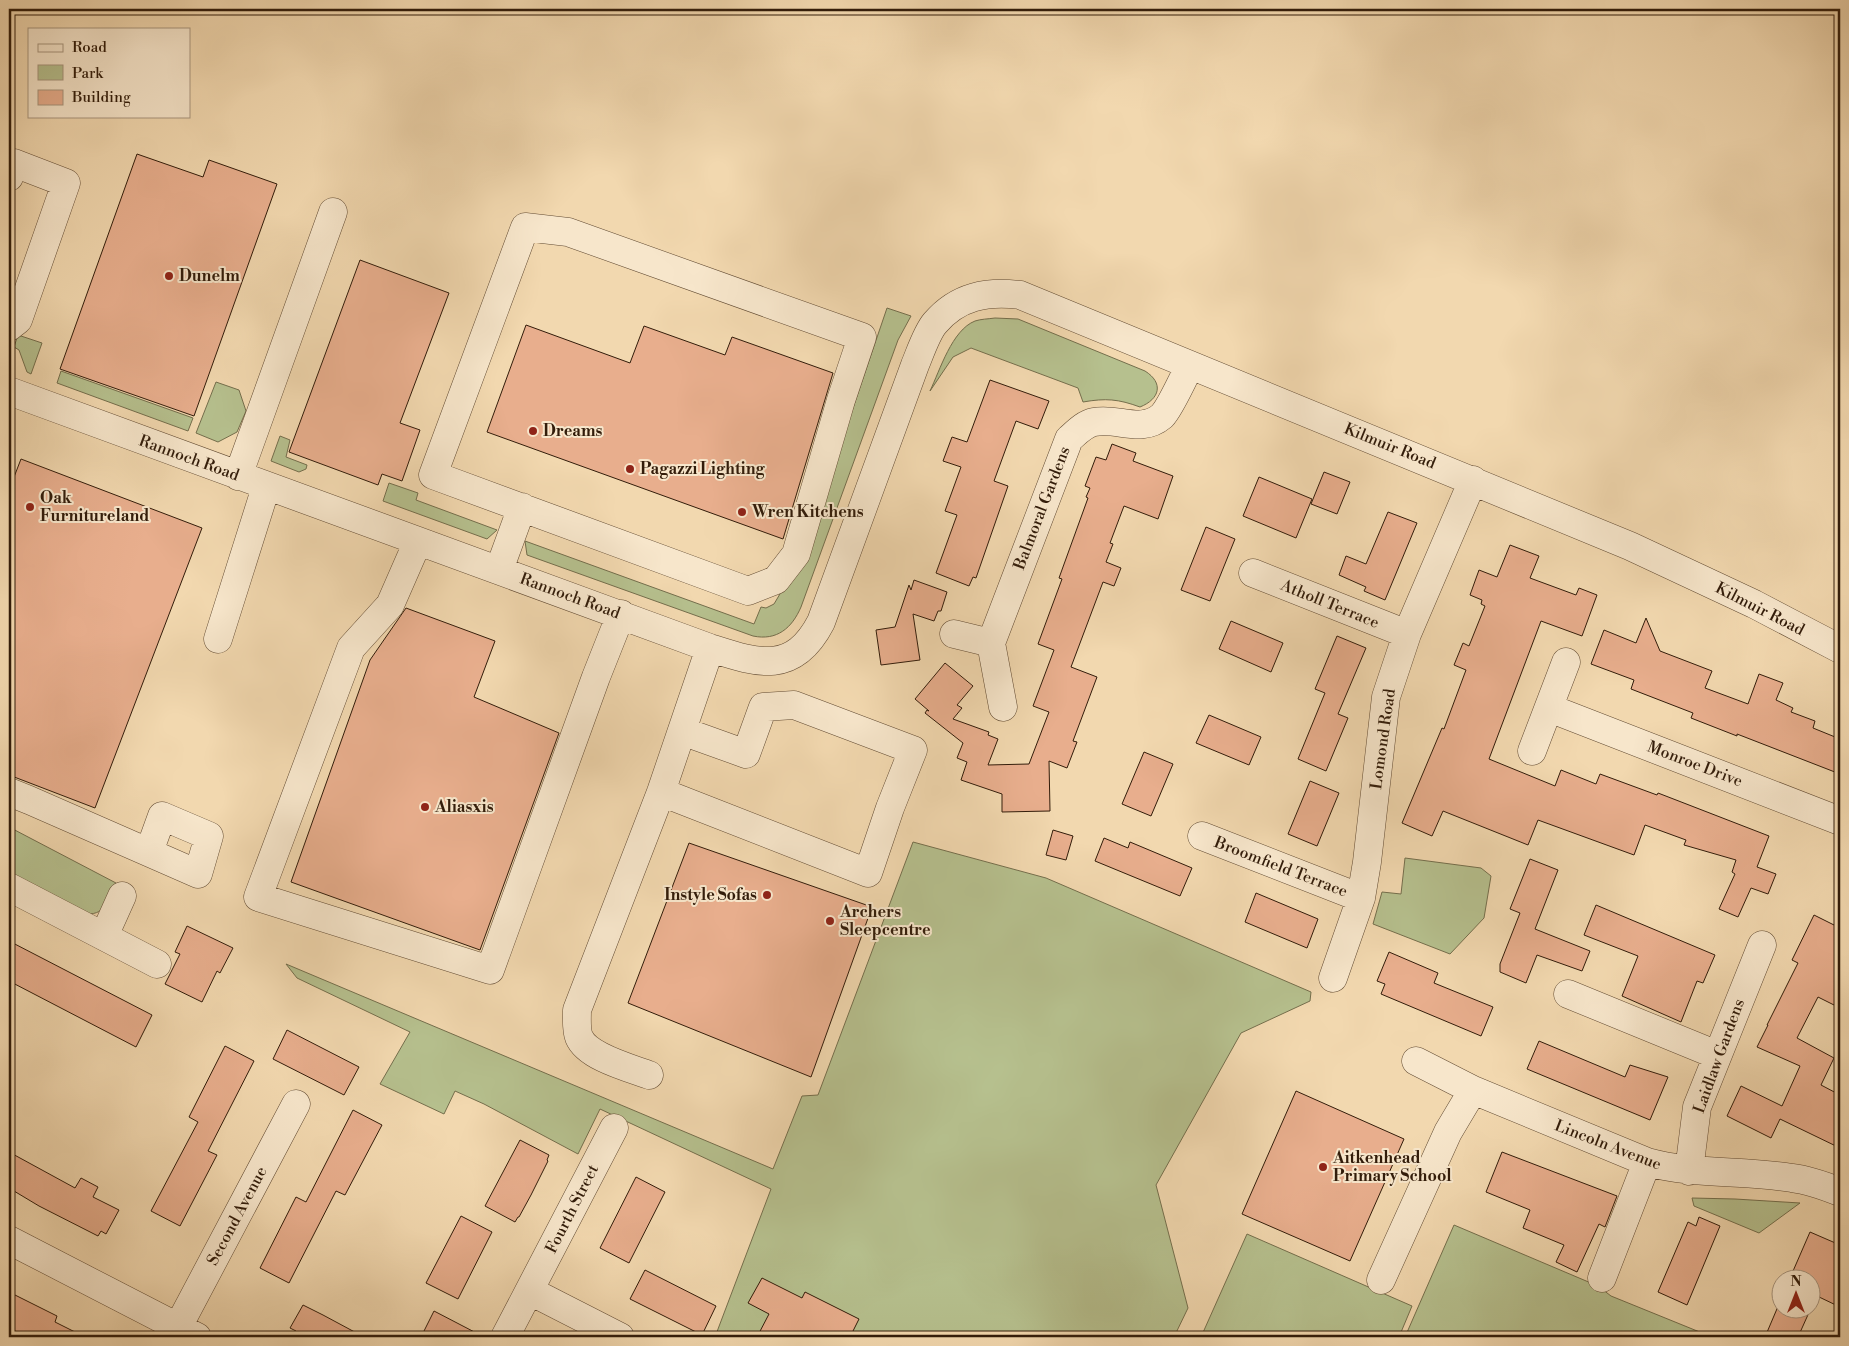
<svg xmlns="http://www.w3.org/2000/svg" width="1849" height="1346" font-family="'Libre Bodoni',serif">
<rect width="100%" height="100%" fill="#f2d8af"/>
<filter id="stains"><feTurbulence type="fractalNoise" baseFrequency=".004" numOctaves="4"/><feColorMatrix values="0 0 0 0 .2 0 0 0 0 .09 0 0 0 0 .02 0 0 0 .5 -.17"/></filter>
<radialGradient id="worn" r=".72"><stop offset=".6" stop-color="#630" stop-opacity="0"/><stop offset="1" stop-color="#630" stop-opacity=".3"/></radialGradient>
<path fill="#b6c08e" stroke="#746e4c" d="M 887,308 L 911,316 L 898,340 L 801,607 C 792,628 777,641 753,636 L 527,555 L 525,541 L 754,624 L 761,607 L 766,608 L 774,604 L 803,555 Z
M 995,318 L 1018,319 L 1145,371 C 1164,383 1160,399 1140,407 C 1118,399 1106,398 1083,402 L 1078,388 L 971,348 L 953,357 L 930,391 C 940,370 952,330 975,321 C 981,319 988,319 995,318 Z
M 18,335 L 42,343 L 31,374 L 27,372 L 19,350 L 14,347 Z
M 61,371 L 193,418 L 188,431 L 57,383 Z
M 216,382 L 239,390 L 246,411 L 237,432 L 218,442 L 196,433 Z
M 280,436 L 290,440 L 286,457 L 307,465 L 306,469 L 299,472 L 271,461 Z
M 389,483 L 418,493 L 416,500 L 497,530 L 487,539 L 383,501 Z
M 9,827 L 116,883 C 108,902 106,916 82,914 L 9,876 Z
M 913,842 L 1046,878 L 1311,992 L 1310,1001 L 1241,1033 L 1156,1185 L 1188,1308 L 1174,1337 L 715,1337 L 771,1189 L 600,1109 L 578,1154 L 484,1104 L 455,1091 L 444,1114 L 380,1084 L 410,1032 L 297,978 L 286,964 L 773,1169 L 802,1096 L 818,1095 Z
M 1405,858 L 1481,868 L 1491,876 L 1484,918 L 1450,954 L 1373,924 L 1382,892 L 1401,894 Z
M 1692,1198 L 1735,1199 L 1800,1203 L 1759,1233 L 1694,1206 Z
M 1454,1225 L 1598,1286 L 1611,1296 L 1712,1337 L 1405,1337 Z
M 1247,1234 L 1412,1306 L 1399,1337 L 1201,1337 Z"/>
<path fill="#e8ae8d" stroke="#321c0a" d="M 137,154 L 203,177 L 209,160 L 277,184 L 194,416 L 60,369 Z
M 360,260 L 449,293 L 400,423 L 420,430 L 402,481 L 382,474 L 378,485 L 289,452 Z
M 526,325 L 630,363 L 644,326 L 725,355 L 732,337 L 833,373 L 783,539 L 487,432 Z
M 990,380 L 1049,401 L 1038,429 L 1016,421 L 994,481 L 1008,486 L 976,578 L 973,577 L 969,586 L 936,573 L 957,515 L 945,511 L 961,467 L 943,461 L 952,437 L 967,442 Z
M 1112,444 L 1136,453 L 1133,461 L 1173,476 L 1158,519 L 1124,506 L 1110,543 L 1113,544 L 1106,562 L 1121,568 L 1114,586 L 1103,582 L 1071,667 L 1097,677 L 1073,741 L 1077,742 L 1067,768 L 1049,761 L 1050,811 L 1002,812 L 1002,794 L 961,780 L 967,762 L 957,758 L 963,743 L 925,713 L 927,710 L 929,711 L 915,699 L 945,663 L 973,686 L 957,705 L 962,708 L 953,719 L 989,732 L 988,735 L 998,739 L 988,765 L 1029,764 L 1049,712 L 1033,706 L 1054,650 L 1038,644 L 1062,579 L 1059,578 L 1088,498 L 1086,497 L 1090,488 L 1085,486 L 1096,457 L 1106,460 Z
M 21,459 L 202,528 L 95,808 L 9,775 L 9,490 Z
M 1324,472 L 1350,482 L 1337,514 L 1311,504 Z
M 1259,477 L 1312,499 L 1296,538 L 1243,516 Z
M 1388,512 L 1417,523 L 1385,600 L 1364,591 L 1366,587 L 1339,575 L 1346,556 L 1366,564 Z
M 1206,527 L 1235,539 L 1210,601 L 1181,590 Z
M 1510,545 L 1539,556 L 1530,578 L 1576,595 L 1579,588 L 1597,595 L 1582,636 L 1541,621 L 1489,759 L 1555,786 L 1561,770 L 1596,784 L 1600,774 L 1657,795 L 1658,793 L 1769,836 L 1757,867 L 1776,874 L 1768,894 L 1751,888 L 1738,917 L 1719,909 L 1735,874 L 1732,872 L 1736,860 L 1684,845 L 1686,840 L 1645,825 L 1634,855 L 1538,820 L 1528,845 L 1443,811 L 1432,836 L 1402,823 L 1442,728 L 1444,729 L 1466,670 L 1454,665 L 1463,643 L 1469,646 L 1485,606 L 1481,604 L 1482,600 L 1470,595 L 1479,570 L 1497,577 Z
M 914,580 L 947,592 L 941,611 L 938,611 L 934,621 L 913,614 L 920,660 L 881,665 L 876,630 L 895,627 L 909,585 L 911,590 Z
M 406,608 L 495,641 L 474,697 L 559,733 L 480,950 L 291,882 L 370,660 Z
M 1646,618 L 1660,651 L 1712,671 L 1705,688 L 1748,704 L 1759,674 L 1783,683 L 1776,700 L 1793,708 L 1791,712 L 1815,721 L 1813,728 L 1840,739 L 1840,774 L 1737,734 L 1737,736 L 1691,718 L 1693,713 L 1631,689 L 1634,680 L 1591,664 L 1604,630 L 1636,643 Z
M 1231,621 L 1283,643 L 1271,672 L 1219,649 Z
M 1337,636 L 1366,648 L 1338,714 L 1348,718 L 1326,771 L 1298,759 L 1325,693 L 1315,689 Z
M 1209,715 L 1261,737 L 1249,765 L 1196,743 Z
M 1144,752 L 1173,764 L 1151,816 L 1122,804 Z
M 1310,781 L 1339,793 L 1317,846 L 1288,834 Z
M 1053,830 L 1073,836 L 1066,860 L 1046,855 Z
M 1104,838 L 1128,848 L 1130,842 L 1192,868 L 1180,896 L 1095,861 Z
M 689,843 L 872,907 L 811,1077 L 628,1003 Z
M 1530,859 L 1558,870 L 1535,929 L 1590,951 L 1582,971 L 1537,955 L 1526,983 L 1500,972 L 1500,964 L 1520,913 L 1510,909 Z
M 1256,893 L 1318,919 L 1307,948 L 1245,922 Z
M 1596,905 L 1715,955 L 1703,983 L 1697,981 L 1681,1022 L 1622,996 L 1638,956 L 1584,935 Z
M 1814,915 L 1840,928 L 1840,1008 L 1818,997 L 1797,1038 L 1834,1058 L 1821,1085 L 1840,1095 L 1840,1148 L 1780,1119 L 1771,1138 L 1727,1116 L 1741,1086 L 1782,1106 L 1800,1066 L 1757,1047 L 1768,1025 L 1767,1025 L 1798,963 L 1792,960 Z
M 187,926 L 233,948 L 220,973 L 217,971 L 202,1002 L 165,984 L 180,954 L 175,952 Z
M 9,941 L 152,1015 L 136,1047 L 9,981 Z
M 1389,952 L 1438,973 L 1434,983 L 1493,1007 L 1481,1036 L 1381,994 L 1385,984 L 1377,981 Z
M 287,1030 L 359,1067 L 344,1095 L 273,1059 Z
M 1539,1041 L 1625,1077 L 1630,1065 L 1668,1077 L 1650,1120 L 1527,1069 Z
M 225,1046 L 254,1061 L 208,1151 L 217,1155 L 180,1226 L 151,1211 L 198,1122 L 189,1117 Z
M 1296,1091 L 1404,1139 L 1350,1261 L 1242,1214 Z
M 353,1110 L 382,1125 L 345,1195 L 336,1191 L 289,1283 L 260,1268 L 296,1197 L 306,1202 Z
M 520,1140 L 549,1155 L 547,1160 L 548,1161 L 531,1195 L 519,1217 L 518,1217 L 515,1222 L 485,1206 Z
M 9,1152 L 75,1188 L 81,1178 L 98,1187 L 93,1197 L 119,1210 L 106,1234 L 101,1231 L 98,1236 L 39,1206 L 9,1188 Z
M 1502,1152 L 1617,1196 L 1605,1227 L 1599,1224 L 1577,1272 L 1556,1262 L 1564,1245 L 1523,1228 L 1530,1210 L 1486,1192 Z
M 636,1177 L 665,1192 L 629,1263 L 600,1248 Z
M 461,1216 L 492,1232 L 458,1299 L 426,1283 Z
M 1699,1217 L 1720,1226 L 1687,1305 L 1658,1292 L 1688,1222 L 1696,1226 Z
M 1810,1232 L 1840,1245 L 1840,1307 L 1817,1296 L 1812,1307 L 1812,1278 L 1790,1278 Z
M 645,1270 L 716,1306 L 702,1335 L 630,1299 Z
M 762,1278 L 802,1298 L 805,1292 L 859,1319 L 850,1337 L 757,1337 L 769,1314 L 748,1303 Z
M 9,1292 L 57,1316 L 55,1322 L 85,1337 L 27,1337 L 9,1328 Z
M 1782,1297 L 1782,1308 L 1811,1308 L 1798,1337 L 1765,1337 Z
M 303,1305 L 323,1315 L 364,1337 L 292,1337 L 296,1331 L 290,1328 Z
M 434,1311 L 484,1337 L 421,1337 Z"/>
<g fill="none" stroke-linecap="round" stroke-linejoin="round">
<g stroke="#624b33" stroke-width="29">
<path id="minor" d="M 9,177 L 14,163 L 66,183 L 18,320 L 9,327
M 525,227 L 568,232 L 862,337 L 841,400 L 796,554 L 776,580 L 748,591 L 433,475 Z
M 9,391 L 710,648 C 757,663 793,676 821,622 L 915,365 C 920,353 927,332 935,323 C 958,296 987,291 1020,295 L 1630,546 L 1754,604 L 1840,649
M 238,476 L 333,212
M 418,541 L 390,605 L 351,648 L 258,897 L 490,970 L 596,677 L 621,614
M 499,570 L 522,507
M 1253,573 L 1407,634
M 954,634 L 991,643 L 1003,707
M 218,639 L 266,487
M 991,643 L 1069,439 C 1076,433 1084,424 1094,422 C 1118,417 1141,434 1162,416 C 1170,408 1184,377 1190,365
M 1549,708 L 1840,821
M 1532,751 L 1566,662
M 9,792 L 29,800 L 198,874 L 209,836 L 162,816 L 149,852
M 661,792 L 868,873 L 890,808 L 913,750 L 794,705 L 763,707 L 746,754 L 682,731
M 1202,836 L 1361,898
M 9,887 L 157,964
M 104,936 L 122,896
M 1333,978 L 1361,898 L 1367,862 L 1386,697 L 1407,634 L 1473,480
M 1568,994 L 1717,1055
M 1416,1061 L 1473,1090 L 1647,1162 C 1694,1175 1744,1170 1792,1178 C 1809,1180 1825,1186 1840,1192
M 649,1075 C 630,1068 587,1057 579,1037 C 576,1030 577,1018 577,1010 L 661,792 L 710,648
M 1689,1171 L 1697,1107 L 1762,945
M 9,1240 L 197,1337
M 1602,1278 L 1647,1162
M 1381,1280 L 1448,1132 L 1473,1090
M 530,1291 L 620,1337
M 178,1327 L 296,1104
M 505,1337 L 614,1128"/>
</g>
<use href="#minor" stroke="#f7e6cb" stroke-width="28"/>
</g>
<g fill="#8f2418" stroke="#f7e6cb" stroke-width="2">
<circle cx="169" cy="276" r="5"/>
<circle cx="533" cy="431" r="5"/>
<circle cx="630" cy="469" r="5"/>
<circle cx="30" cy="507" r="5"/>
<circle cx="742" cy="512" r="5"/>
<circle cx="425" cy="807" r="5"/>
<circle cx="767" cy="895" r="5"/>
<circle cx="830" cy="921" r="5"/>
<circle cx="1323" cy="1167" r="5"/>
</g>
<g text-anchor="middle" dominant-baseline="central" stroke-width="4" stroke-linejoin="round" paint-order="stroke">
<g font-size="16" font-weight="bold" fill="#321c0a" stroke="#f7e6cb" text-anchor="start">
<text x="179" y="276">Dunelm</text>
<text x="543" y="431">Dreams</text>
<text x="640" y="469">Pagazzi Lighting</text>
<text x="40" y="498">Oak<tspan x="40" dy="18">Furnitureland</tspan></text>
<text x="752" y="512">Wren Kitchens</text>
<text x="435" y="807">Aliasxis</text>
<text x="757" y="895" text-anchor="end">Instyle Sofas</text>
<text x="840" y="912">Archers<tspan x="840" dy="18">Sleepcentre</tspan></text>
<text x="1333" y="1158">Aitkenhead<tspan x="1333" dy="18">Primary School</tspan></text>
</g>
<g font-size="16" fill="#321c0a" stroke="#f7e6cb">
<text transform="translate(1390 446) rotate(22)">Kilmuir Road</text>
<text transform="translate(189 458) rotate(20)">Rannoch Road</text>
<text transform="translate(1042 508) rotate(-69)">Balmoral Gardens</text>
<text transform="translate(570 596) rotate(20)">Rannoch Road</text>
<text transform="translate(1330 604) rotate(22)">Atholl Terrace</text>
<text transform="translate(1760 609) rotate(27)">Kilmuir Road</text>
<text transform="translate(1383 739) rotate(-82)">Lomond Road</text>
<text transform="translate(1695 764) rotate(21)">Monroe Drive</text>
<text transform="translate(1281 867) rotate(21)">Broomfield Terrace</text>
<text transform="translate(1719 1056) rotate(-70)">Laidlaw Gardens</text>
<text transform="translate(1608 1145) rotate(21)">Lincoln Avenue</text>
<text transform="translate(572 1209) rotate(-63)">Fourth Street</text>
<text transform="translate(237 1216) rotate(-62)">Second Avenue</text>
</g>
</g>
<rect width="1849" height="1346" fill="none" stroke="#f2d8af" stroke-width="30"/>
<rect x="10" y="10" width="1829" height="1326" fill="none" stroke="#321c0a" stroke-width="2.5"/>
<rect x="15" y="15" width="1819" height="1316" fill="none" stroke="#321c0a"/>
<rect x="28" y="28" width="162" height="90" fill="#f7e6cb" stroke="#a8957e"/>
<rect x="38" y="44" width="25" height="8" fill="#f7e6cb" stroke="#a8957e"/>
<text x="72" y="52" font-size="15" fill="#321c0a">Road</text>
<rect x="38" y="65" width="25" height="15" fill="#b6c08e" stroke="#a8957e"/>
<text x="72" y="78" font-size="15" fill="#321c0a">Park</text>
<rect x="38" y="90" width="25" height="15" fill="#e8ae8d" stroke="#a8957e"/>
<text x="72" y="102" font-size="15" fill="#321c0a">Building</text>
<g transform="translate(1796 1294)"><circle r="24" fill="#f7e6cb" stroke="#a8957e"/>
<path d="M0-4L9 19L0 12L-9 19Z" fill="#8f2418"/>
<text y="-8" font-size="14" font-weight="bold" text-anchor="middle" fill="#321c0a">N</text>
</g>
<rect width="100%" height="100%" filter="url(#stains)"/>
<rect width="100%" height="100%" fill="url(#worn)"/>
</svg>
